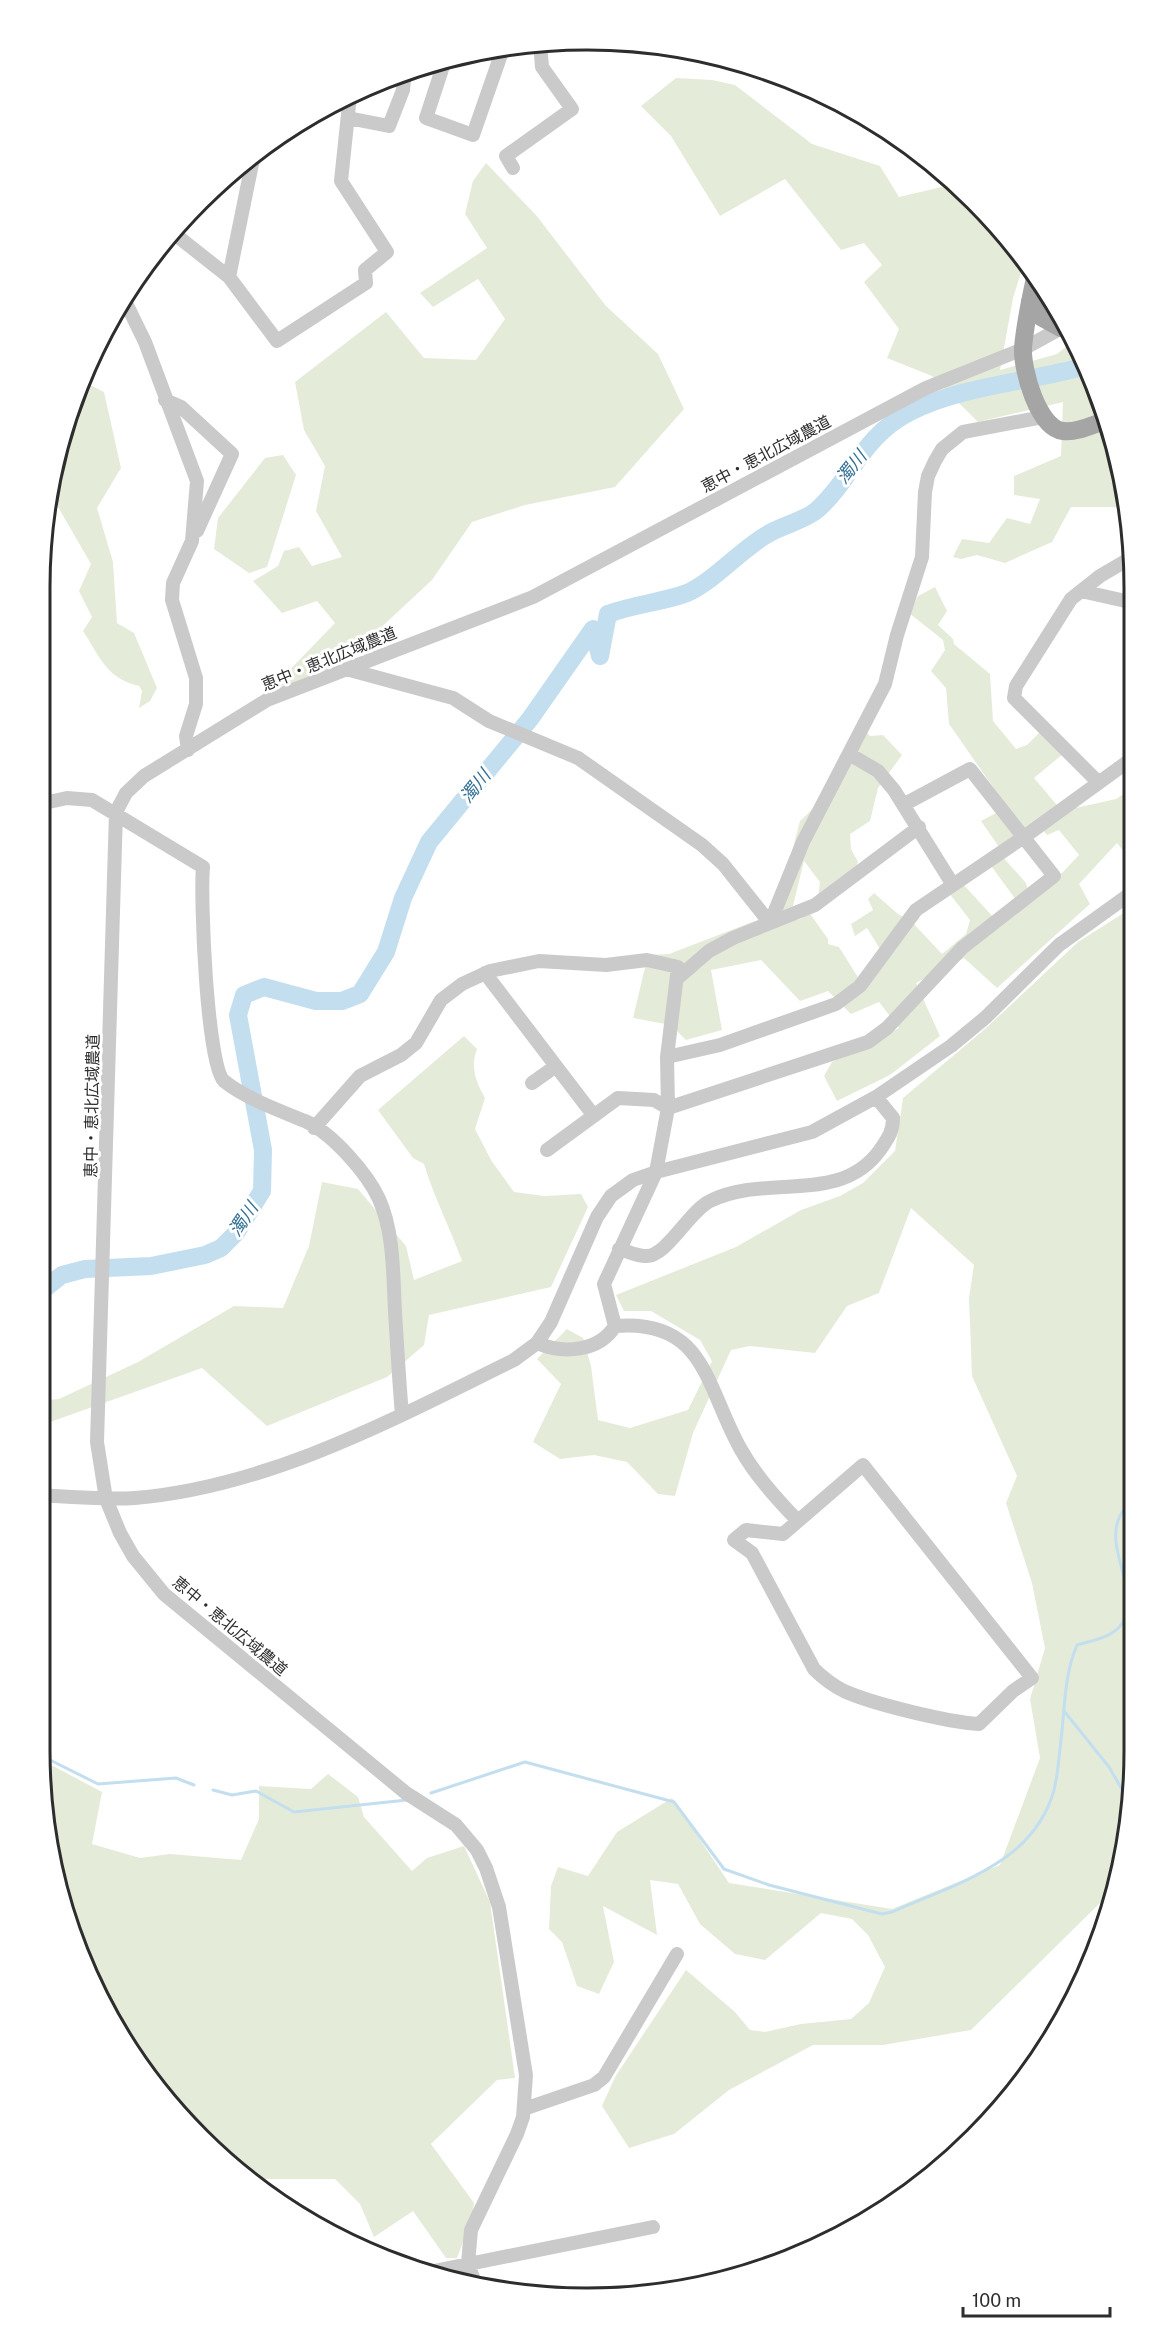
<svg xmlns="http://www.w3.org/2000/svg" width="1173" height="2337" font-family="'Public Sans','Noto Sans JP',sans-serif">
<rect width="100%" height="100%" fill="#fff"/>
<path fill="#e4ecd9" d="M 676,78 L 712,80 L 735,85 L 812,144 L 880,166 L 899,197 L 946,186 L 949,181 L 1025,260 L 1013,298 L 1000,370 L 1057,354 L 1072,342 L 1092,377 L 1127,507 L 1071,507 L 1052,542 L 1005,563 L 977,555 L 961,559 L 953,557 L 962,539 L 989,543 L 1007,518 L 1030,524 L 1040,499 L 1014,495 L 1014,476 L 1061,456 L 1063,402 L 978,422 L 932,376 L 887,358 L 899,329 L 864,282 L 882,265 L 864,243 L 841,250 L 785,179 L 720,216 L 671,136 L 641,106 Z
M 486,163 L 536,215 L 606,306 L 658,354 L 684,409 L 615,487 L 525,505 L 472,522 L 432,580 L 345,661 L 276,694 L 277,683 L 335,623 L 317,601 L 282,613 L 253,581 L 278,566 L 284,551 L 299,547 L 312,566 L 342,557 L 316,511 L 325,466 L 304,430 L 295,382 L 386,312 L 424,358 L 476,360 L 505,319 L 478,279 L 433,307 L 420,293 L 487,248 L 465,214 L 473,181 Z
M 82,381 L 104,392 L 121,468 L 97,508 L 113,562 L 117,623 L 134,633 L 157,688 L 150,701 L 139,708 L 142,691 L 139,686 C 106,678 100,657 83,631 L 92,617 L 79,591 L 91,564 L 50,493 L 58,445 Z
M 283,455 L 296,475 L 267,567 L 249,573 L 214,549 L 218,518 L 265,458 Z
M 935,587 L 947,611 L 938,625 L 953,639 L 954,644 L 990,674 L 993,721 L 1016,749 L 1027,745 L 1041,731 L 1063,754 L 1034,778 L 1062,811 L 1116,799 L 1130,790 L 1130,859 L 1117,843 L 1079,884 L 1090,904 L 997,988 L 964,958 L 916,983 L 940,1036 L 890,1075 L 837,1101 L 824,1076 L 832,1062 L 899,1028 L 879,1002 L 851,1014 L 828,991 L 800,1001 L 761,960 L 711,970 L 722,1030 L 686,1040 L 671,1025 L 633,1018 L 648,955 L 669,954 L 776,913 L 800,821 C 827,799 843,757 860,726 L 870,736 L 883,735 L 902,755 L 878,788 L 870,821 L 850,834 L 851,849 L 858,862 L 846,891 L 827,890 L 818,899 L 820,882 L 804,861 L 790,918 L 797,920 L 802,918 L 805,910 L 808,911 L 828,939 L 828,944 L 839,947 L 864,987 L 885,957 L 867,928 L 855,936 L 851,924 L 873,910 L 868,899 L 874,893 L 898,914 L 912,922 L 942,954 L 966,934 L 970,920 L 949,893 L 962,883 L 994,918 L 1016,900 L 989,863 L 1001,855 L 1026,883 L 1030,896 L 1063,872 L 1079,855 L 1059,830 L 1047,835 L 1041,828 L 999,847 L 981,821 L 1007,807 L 949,724 L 946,688 L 931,671 L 945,650 L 943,640 L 909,613 L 918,596 Z
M 1130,909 L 1133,1786 L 1111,1903 L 1101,1902 L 971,2030 L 883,2045 L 813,2045 L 729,2090 L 674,2134 L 629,2148 L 602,2106 L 615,2077 L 686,1970 L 735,2012 L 750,2030 L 765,2032 L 801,2024 L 851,2019 L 869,2003 L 885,1967 L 868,1935 L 852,1919 L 821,1913 L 765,1960 L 735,1954 L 700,1924 L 678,1884 L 650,1880 L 657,1935 L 603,1906 L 614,1962 L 599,1994 L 577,1986 L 562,1942 L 549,1929 L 551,1886 L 558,1867 L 588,1876 L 617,1832 L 672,1798 L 729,1883 L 892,1909 L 1000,1865 L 1040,1758 L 1030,1699 L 1045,1648 L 1032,1583 L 1006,1503 L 1017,1476 L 972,1376 L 969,1298 L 974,1265 L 911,1208 L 879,1293 L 847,1306 L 815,1353 L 750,1346 L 731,1350 L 693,1433 L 675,1496 L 658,1494 L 627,1462 L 594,1455 L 560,1459 L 533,1442 L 561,1384 L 537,1359 L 567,1329 L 583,1338 L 591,1366 L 598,1420 L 630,1428 L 688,1410 L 712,1361 L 700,1340 L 651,1311 L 624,1311 L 616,1295 L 736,1247 L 801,1210 L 840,1196 L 863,1183 L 895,1151 L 903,1098 L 985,1029 L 1078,942 Z
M 464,1036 L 477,1049 C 470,1067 476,1082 485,1098 L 475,1129 L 491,1160 L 514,1192 L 544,1196 L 581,1194 L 588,1207 L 551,1287 L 429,1315 L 424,1345 L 387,1377 L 267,1426 L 202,1368 L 39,1426 L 39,1401 L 59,1399 L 138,1362 L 234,1306 L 283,1308 L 309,1246 L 322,1182 L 358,1189 L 406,1246 L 414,1280 L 462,1261 C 450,1228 434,1197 424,1164 L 413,1158 L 378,1110 Z
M 40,1759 L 102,1792 L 92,1844 L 140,1858 L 170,1854 L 241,1860 L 259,1819 L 259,1786 L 311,1789 L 328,1774 L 358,1797 L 364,1817 L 412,1871 L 427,1858 L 464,1846 L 490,1902 L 515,2078 L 497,2080 L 431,2144 L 474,2203 L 472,2218 L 457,2258 L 446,2258 L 413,2211 L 374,2237 L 360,2204 L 335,2179 L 253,2179 L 152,2084 L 68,1927 Z"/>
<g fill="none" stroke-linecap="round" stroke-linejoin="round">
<path stroke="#c3deee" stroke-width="3" d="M 1064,1711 L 1109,1767 L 1130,1803
M 40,1755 L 98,1784 L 176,1778 L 194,1785
M 213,1790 L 232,1795 L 256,1791 L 294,1812 L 407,1800
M 431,1793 L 525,1762 L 674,1802 L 724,1869 L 769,1885 L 882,1914 L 892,1912 C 954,1884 1034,1864 1054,1790 C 1058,1774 1059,1756 1061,1740 C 1065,1708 1064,1675 1077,1645 C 1087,1642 1103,1639 1112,1633 C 1153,1606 1101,1552 1120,1516 C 1122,1511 1128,1506 1132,1502"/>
<path stroke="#c3deee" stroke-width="18" d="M 39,1293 L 62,1275 L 85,1269 L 151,1266 L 205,1255 L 221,1248 L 236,1233 L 262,1191 L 263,1150 L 238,1015 L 244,995 L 264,987 L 316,1001 L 342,1001 L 360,994 L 386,952 L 403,898 L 429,842 L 530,719 L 593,629 L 600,656 L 608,614 C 634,604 664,602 687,593 C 713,582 741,549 768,534 C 783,525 804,521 817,510 C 853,478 861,437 910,412 C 960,386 1030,382 1086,366"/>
<path stroke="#cacaca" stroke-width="14" d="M 445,60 L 426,118 L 473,135 L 504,46
M 348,118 L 389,126 L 403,90 L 405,71
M 513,168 L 506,156 L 572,109 L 542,67 L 540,43
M 172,232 L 229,277 L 277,341 L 366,283 L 365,270 L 387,252 L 341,181 L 350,95
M 229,277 L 254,154
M 124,299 L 145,342 L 197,481 L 192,541 L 173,583 L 172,600 L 196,678 L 196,704 L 186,736 L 188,750
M 165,400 L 181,407 L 232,454 L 197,531
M 1081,591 L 1130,602
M 346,669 L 453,698 L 489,721 L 578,758 L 702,845 L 723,864 L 770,923
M 849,754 L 878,771 L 894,790 L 953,885
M 1098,782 L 1014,698 L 1016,686 L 1071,599 L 1100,576 L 1129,559
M 40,804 L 67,798 L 92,800 L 203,867 C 200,896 207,1066 224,1081 C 245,1098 280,1111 305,1121 C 332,1133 367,1173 379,1199 C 394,1232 393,1275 395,1311 C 397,1345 399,1380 402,1415
M 770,923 L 803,842 L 885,684 L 897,635 L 922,557 L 925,492 L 928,476 L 935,461 L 942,449 L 963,432 L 1043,417
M 485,973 L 594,1116
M 679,977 L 709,951 L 733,938 L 815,905 L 919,827
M 667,1057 L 720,1045 L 836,1004 L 860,986 L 916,910 L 1024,837 L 1130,760
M 532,1083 L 556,1066
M 314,1128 L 360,1076 L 401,1055 L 416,1043 L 441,1000 L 462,984 L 490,971 L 539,961 L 606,965 L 647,960 L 678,967 L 667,1057 L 668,1108 L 656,1172 L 604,1284 L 615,1326 C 599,1352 563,1354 537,1343
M 547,1150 L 618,1098 L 654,1100 L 668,1108 L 868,1042 L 887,1028 L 962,948 L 1054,876 L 970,769 L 903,805
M 619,1249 C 627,1251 637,1256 645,1256 C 666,1258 689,1211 710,1201 C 766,1173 840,1206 880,1150 C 888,1138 893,1132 893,1118 L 876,1097
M 615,1326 C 705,1318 706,1387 740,1448 C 755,1475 776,1498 797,1520
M 863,1465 L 1032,1678 L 1013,1691 L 979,1724 C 947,1722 873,1704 844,1691 C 832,1685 823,1678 814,1669 L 752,1553 L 734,1540 L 746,1530 L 783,1534 Z
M 39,1495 C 71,1497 103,1500 135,1498 C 269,1487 396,1418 514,1360 L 537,1343 L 551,1322 L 597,1217 L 611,1196 L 633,1180 L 656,1172 L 812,1132 L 876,1097 L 951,1046 L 986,1017 L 1059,945 L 1130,894
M 524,2109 L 594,2085 L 604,2077 L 677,1954
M 429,2272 L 653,2227
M 476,2286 L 468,2263 L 471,2230 L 517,2134 L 523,2117 L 526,2075 L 499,1907 L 486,1868 L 477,1850 L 456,1825 L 406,1793 L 164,1594 L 133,1556 L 120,1533 L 106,1499 L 97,1442 L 116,812 L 126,793 L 144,776 L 267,700 L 533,597 L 926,388 L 1023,349 L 1063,327"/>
<path stroke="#a5a5a5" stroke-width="18" d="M 1035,278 C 1030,301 1025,324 1023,348 C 1022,370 1038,428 1063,431 C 1076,433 1092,425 1104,421
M 1030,301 L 1041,317 L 1061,328"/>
</g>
<g text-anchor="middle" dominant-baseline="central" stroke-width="6" stroke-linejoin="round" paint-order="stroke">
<g font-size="16" fill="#2d2d2d" stroke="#fff">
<text transform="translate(766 454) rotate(-28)">恵中・恵北広域農道</text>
<text transform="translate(329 659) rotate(-22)">恵中・恵北広域農道</text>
<text transform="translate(92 1106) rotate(-89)">恵中・恵北広域農道</text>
<text transform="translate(230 1626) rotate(40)">恵中・恵北広域農道</text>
</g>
<g font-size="18" font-style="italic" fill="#347295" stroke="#fff">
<text transform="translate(851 467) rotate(-51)">濁川</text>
<text transform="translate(475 786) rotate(-51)">濁川</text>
<text transform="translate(243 1219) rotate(-56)">濁川</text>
</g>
</g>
<path d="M0 0H1173V2337H0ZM587 50H587A537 537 0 0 1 1124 587V1751A537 537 0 0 1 587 2288H587A537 537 0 0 1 50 1751V587A537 537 0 0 1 587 50Z" fill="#fff" fill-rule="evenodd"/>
<path fill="none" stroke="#2d2d2d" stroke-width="3" d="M587 50H587A537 537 0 0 1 1124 587V1751A537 537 0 0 1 587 2288H587A537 537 0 0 1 50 1751V587A537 537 0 0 1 587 50Z"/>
<path d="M963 2307v9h147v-9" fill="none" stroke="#2d2d2d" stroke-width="3"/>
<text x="972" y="2307" font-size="18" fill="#2d2d2d" stroke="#ffffff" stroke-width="4.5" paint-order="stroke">100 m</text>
</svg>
